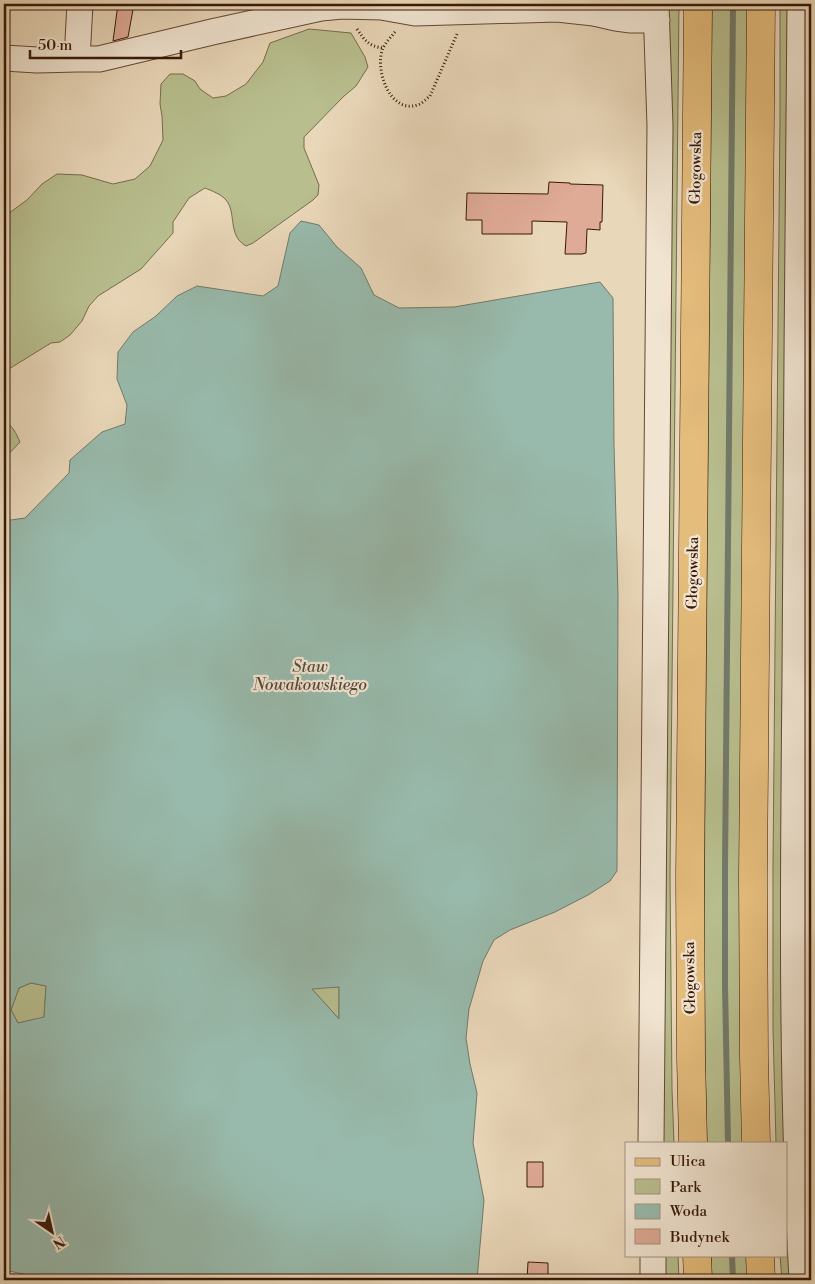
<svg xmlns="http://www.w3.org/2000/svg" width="815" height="1284" font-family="'Libre Bodoni',serif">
<rect width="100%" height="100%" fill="#e9d7b9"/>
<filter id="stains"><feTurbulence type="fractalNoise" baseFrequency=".004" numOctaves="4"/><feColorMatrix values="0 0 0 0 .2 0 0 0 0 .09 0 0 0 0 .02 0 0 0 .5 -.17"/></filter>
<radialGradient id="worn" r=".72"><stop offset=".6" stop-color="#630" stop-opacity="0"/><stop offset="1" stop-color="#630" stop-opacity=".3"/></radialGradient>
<path fill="#b8be8e" stroke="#786c4a" d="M 668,4 L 679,4 L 670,877 L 672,1089 L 674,1143 L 662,1143 Z
M 712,4 L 748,4 L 743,1143 L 707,1143 L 705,1058 L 704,914 Z
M 780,4 L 789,4 L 792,1280 L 782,1280 L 780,1255 L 786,1255 L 786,1143 L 776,1143 L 773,1029 L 773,865 L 780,115 Z
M 309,29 L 351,33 L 365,57 L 368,67 L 356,86 L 343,97 L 304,137 L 304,148 L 319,185 L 318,195 L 313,200 L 253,243 L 246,246 C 227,235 237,213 226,200 C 221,194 212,191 205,188 L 189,198 L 173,222 L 173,233 L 141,269 L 98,296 L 89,306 L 82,321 L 70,335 L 60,342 L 51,343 L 4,372 L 7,382 L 4,383 L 4,227 L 5,216 L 27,200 L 42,184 L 57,174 L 82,175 L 113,184 L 135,179 L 150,166 L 163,140 L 162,116 L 160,104 L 161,84 L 170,74 L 183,74 L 195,81 L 200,89 L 213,98 L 226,96 L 246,84 L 263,62 L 270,43 Z
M 4,421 C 13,426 16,433 20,442 L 4,459 Z
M 31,983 L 46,986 L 44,1018 L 18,1023 L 11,1010 L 19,988 Z
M 339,987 L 339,1019 L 311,988 Z
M 662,1255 L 678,1255 L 679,1280 L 663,1280 Z
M 711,1255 L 747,1255 L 748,1280 L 712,1280 Z"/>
<path fill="#98baac" stroke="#727a6a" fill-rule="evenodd" d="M 301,221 L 319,225 L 337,247 L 361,268 L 374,295 L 399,308 L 454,307 L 600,282 L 613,298 L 614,445 L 618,595 L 617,871 L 610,881 L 588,895 L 555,912 L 510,930 L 494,940 L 483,961 L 469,1009 L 466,1038 L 470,1064 L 477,1093 L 473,1143 L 484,1200 L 477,1280 L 52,1280 L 4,1270 L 4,521 L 25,518 L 69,473 L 70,460 L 102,432 L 125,424 L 127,405 L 117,379 L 118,352 L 133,332 L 156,316 L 177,296 L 197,286 L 263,296 L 278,286 L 290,233 ZM 31,983 L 46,986 L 44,1017 L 18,1023 L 11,1010 L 19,988 ZM 339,987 L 339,1019 L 312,989 Z"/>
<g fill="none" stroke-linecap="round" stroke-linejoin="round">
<path stroke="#727a6a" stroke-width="6" d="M 728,1143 L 725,985 L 725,868 L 733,4
M 732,1255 L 733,1280"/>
</g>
<path fill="#dfaa96" stroke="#381907" d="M 118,4 L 134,4 L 128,37 L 113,41 Z
M 549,182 L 570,183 L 570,184 L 603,185 L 602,222 L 600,222 L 600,230 L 587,229 L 586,253 L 582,254 L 565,254 L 567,222 L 532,221 L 532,234 L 482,234 L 482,220 L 466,220 L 467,193 L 548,194 Z
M 527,1162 L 543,1162 L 543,1187 L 527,1187 Z
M 528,1262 L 548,1263 L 548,1280 L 527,1280 Z"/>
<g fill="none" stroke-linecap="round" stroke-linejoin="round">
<g stroke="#644834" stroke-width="27">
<path id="minor" d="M 800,4 C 798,228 796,453 795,677 C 793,878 791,1079 802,1280
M 4,58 L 37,60 L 77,59 L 99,59 L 212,32 L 321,8 L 342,6 L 381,7 L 415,13 L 557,9 L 594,13 L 616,18 L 631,20 L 657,20
M 77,59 L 80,4
M 651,1143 L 660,126 L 656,4
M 653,1255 L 653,1280"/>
</g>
<g stroke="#381907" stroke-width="29">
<path id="major" d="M 693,1143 L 691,1058 L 690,877 L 698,4
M 756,1143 L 754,1057 L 753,877 L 761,4
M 697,1255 L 698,1280
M 760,1255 L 761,1280"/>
</g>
<path stroke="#381907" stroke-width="3" stroke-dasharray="1 2.5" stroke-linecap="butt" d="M 357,29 C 365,41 369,46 383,48
M 395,32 C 391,37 386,42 383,48 C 374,69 390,114 417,105 C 422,104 426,99 430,96 L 457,34"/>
<use href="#minor" stroke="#f1e5d2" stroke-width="25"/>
<use href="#major" stroke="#e4bc7c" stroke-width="28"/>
</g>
<g text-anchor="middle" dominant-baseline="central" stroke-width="4.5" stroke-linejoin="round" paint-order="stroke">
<g font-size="15" fill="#381907" stroke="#f1e5d2">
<text transform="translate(696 168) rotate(-89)">Głogowska</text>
<text transform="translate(693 573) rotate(-89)">Głogowska</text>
<text transform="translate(690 978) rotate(-91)">Głogowska</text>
</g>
<g font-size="16" font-style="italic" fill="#554939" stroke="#f1e5d2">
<text x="310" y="667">Staw<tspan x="310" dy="18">Nowakowskiego</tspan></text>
</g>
</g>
<rect width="815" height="1284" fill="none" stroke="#e9d7b9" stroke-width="20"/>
<rect x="5" y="5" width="805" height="1274" fill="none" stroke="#381907" stroke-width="2.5"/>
<rect x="10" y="10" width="795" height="1264" fill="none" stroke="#381907"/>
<rect x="625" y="1142" width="162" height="115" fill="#f1e5d2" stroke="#a79381"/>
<rect x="635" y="1158" width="25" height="8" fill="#e4bc7c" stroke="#a79381"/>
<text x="670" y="1166" font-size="15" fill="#381907">Ulica</text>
<rect x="635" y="1179" width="25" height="15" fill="#b8be8e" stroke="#a79381"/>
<text x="670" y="1192" font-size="15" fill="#381907">Park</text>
<rect x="635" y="1204" width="25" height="15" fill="#98baac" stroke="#a79381"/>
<text x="670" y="1216" font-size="15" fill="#381907">Woda</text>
<rect x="635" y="1229" width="25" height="15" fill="#dfaa96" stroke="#a79381"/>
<text x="670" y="1242" font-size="15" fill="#381907">Budynek</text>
<g transform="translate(52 1232) rotate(146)" stroke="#f1e5d2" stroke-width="4" paint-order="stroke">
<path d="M0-4L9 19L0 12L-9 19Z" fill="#381907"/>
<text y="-8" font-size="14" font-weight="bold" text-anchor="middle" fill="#381907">N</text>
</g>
<path d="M30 50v8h151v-8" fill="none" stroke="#381907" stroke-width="2.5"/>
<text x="38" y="50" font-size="15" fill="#381907" stroke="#f1e5d2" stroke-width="4" paint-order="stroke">50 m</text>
<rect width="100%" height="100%" filter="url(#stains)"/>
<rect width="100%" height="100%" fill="url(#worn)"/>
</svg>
